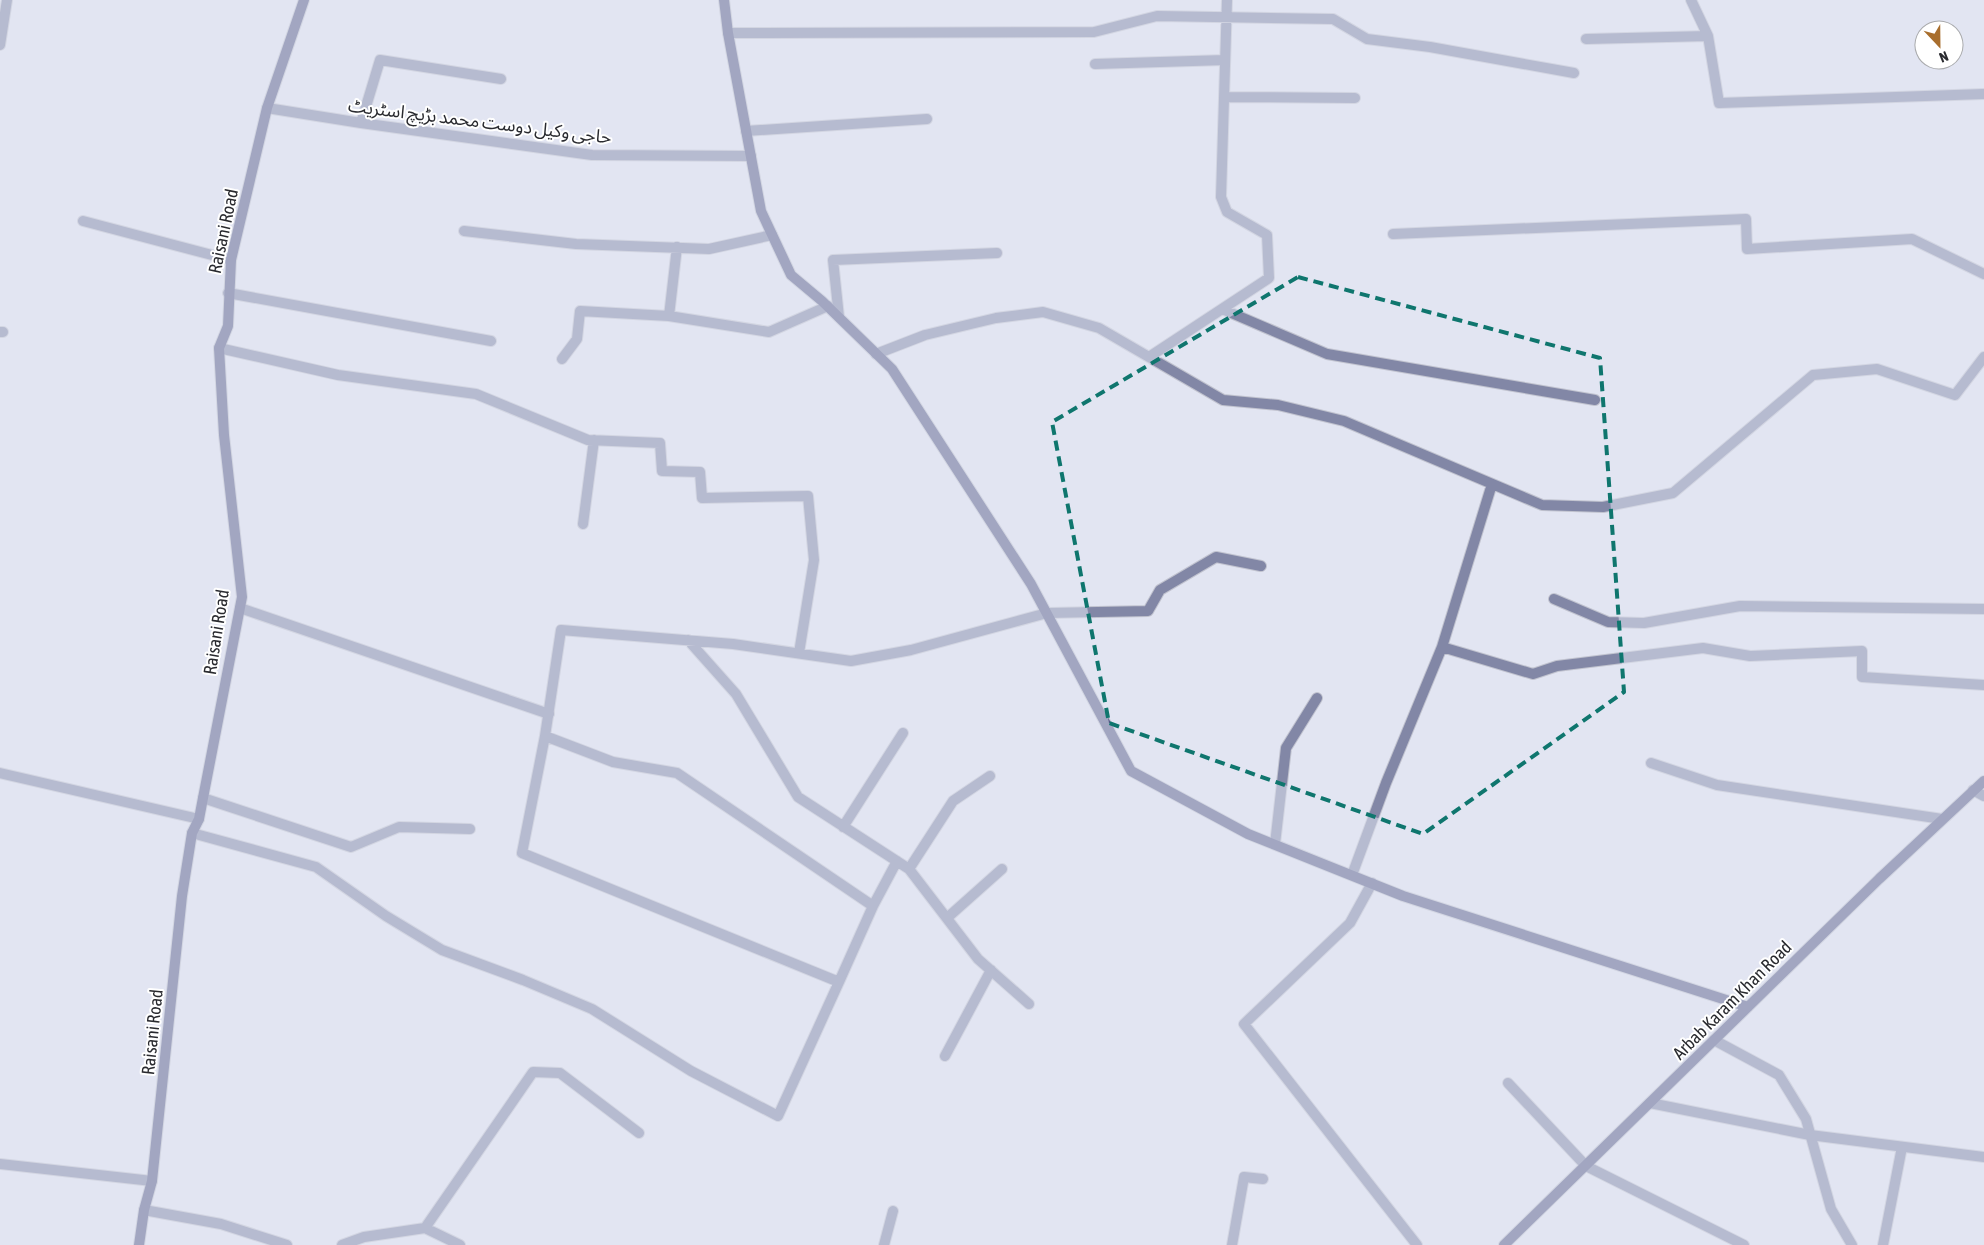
<svg xmlns="http://www.w3.org/2000/svg" width="1984" height="1245" font-family="'Asap Condensed','Noto Sans Arabic',sans-serif">
<rect width="100%" height="100%" fill="#e2e5f2"/>
<g fill="none" stroke-linecap="round" stroke-linejoin="round">
<g stroke="#c1c3cf" stroke-width="12">
<path id="lane" d="M 1691,0 L 1708,36 L 1719,103 L 1984,94
M 728,33 L 1094,32 L 1157,16 L 1333,19 L 1367,39 L 1430,47 L 1574,73
M 1586,39 L 1708,36
M 1095,64 L 1225,60
M 1224,97 L 1355,98
M 267,108 L 361,123 L 592,155 L 751,156
M 361,123 L 380,60 L 501,79
M 746,131 L 927,119
M 464,231 L 576,244 L 709,249 L 772,235
M 1393,234 L 1746,219 L 1747,249 L 1912,239 L 1984,274
M 228,293 L 491,341
M 1222,309 L 1327,354 L 1595,400
M 669,316 L 677,247
M 839,317 L 833,260 L 997,253
M 219,348 L 338,375 L 476,394 L 588,440 L 660,443 L 662,471 L 700,472 L 702,498 L 808,496 L 814,560 L 799,653
M 876,354 L 925,335 L 996,318 L 1043,312 L 1099,328 L 1223,400 L 1278,405 L 1344,421 L 1542,505 L 1603,507 L 1673,493 L 1813,375 L 1877,369 L 1955,395 L 1984,357
M 1149,357 L 1269,278 L 1267,235 L 1227,212 L 1221,197 L 1227,0
M 562,359 L 577,339 L 580,311 L 669,316 L 769,332 L 828,306
M 583,524 L 594,440
M 1554,599 L 1608,622 L 1644,623 L 1740,606 L 1984,609
M 688,640 L 736,694 L 798,797 L 909,869 L 978,959 L 1029,1004
M 1442,647 L 1533,674 L 1557,666 L 1703,648 L 1750,656 L 1862,651 L 1862,677 L 1984,685
M 545,736 L 613,762 L 677,773 L 873,906
M 1651,763 L 1717,785 L 1942,819
M 1973,790 L 1984,796
M 203,798 L 351,847 L 399,827 L 470,829
M 843,827 L 903,733
M 192,833 L 316,867 L 386,916 L 442,950 L 523,980 L 592,1009 L 691,1071 L 778,1116 L 839,982 L 522,853 L 545,736 L 561,630 L 733,644 L 851,661 L 911,650 L 1047,613 L 1148,611 L 1160,590 L 1216,557 L 1261,566
M 1275,844 L 1286,748 L 1317,698
M 909,869 L 953,801 L 990,776
M 1352,875 L 1386,783 L 1442,647 L 1492,484
M 1372,883 L 1350,923 L 1244,1024 L 1417,1245
M 947,918 L 1002,869
M 839,982 L 873,906 L 897,861
M 1714,1040 L 1779,1075 L 1806,1119 L 1831,1209 L 1852,1245
M 945,1056 L 991,970
M 1508,1083 L 1586,1166 L 1744,1245
M 144,1210 L 221,1224 L 287,1245
M 425,1228 L 533,1072 L 560,1073 L 639,1133
M 342,1245 L 364,1237 L 425,1228 L 460,1245
M 884,1245 L 893,1211
M 1232,1245 L 1244,1177 L 1263,1179"/>
</g>
<g stroke="#c1c3cf" stroke-width="12">
<path id="street" d="M 0,45 L 7,0
M 83,221 L 231,260
M 0,332 L 3,332
M 240,608 L 549,714
M 0,773 L 199,819
M 1650,1103 L 1810,1135 L 1984,1157
M 0,1164 L 152,1181
M 1883,1245 L 1902,1147"/>
</g>
<g stroke="#c1c3cf" stroke-width="12">
<path id="secondary" d="M 724,0 L 728,33 L 761,211 L 791,275 L 822,301 L 892,369 L 1031,584 L 1131,771 L 1248,834 L 1403,896 L 1748,1007
M 139,1245 L 144,1210 L 152,1181 L 182,896 L 192,833 L 199,819 L 203,798 L 242,597 L 224,435 L 219,348 L 228,326 L 231,260 L 267,108 L 304,0
M 1504,1245 L 1879,879 L 1984,781"/>
</g>
<use href="#lane" stroke="#8287a6" stroke-width="10"/>
<use href="#street" stroke="#8287a6" stroke-width="10"/>
<use href="#secondary" stroke="#545a86" stroke-width="10"/>
</g>
<path d="M0 0H1984V1245H0ZM 1298,277 L 1600,358 L 1624,692 L 1423,834 L 1109,723 L 1052,422 Z" fill="#e2e5f2" fill-opacity=".55" fill-rule="evenodd"/>
<path fill="none" stroke="#0f766e" stroke-width="4" stroke-dasharray="10 6" stroke-linejoin="round" d="M 1298,277 L 1600,358 L 1624,692 L 1423,834 L 1109,723 L 1052,422 Z"/>
<g text-anchor="middle" dominant-baseline="central" stroke-width="4" stroke-linejoin="round" paint-order="stroke">
<g font-size="18" fill="#292a2f" stroke="#fff">
<text transform="translate(480 121) rotate(7)">حاجی وکیل دوست محمد بڑیچ اسٹریٹ</text>
<text transform="translate(223 231) rotate(-78)">Raisani Road</text>
<text transform="translate(216 632) rotate(-81)">Raisani Road</text>
<text transform="translate(1732 1000) rotate(-45)">Arbab Karam Khan Road</text>
<text transform="translate(152 1032) rotate(-84)">Raisani Road</text>
</g>
</g>
<g transform="translate(1939 45) rotate(158)"><circle r="24" fill="#ffffff" stroke="#a9aaac"/>
<path d="M0-4L9 19L0 12L-9 19Z" fill="#a86e2d"/>
<text y="-8" font-size="14" font-weight="bold" text-anchor="middle" fill="#292a2f">N</text>
</g>
</svg>
